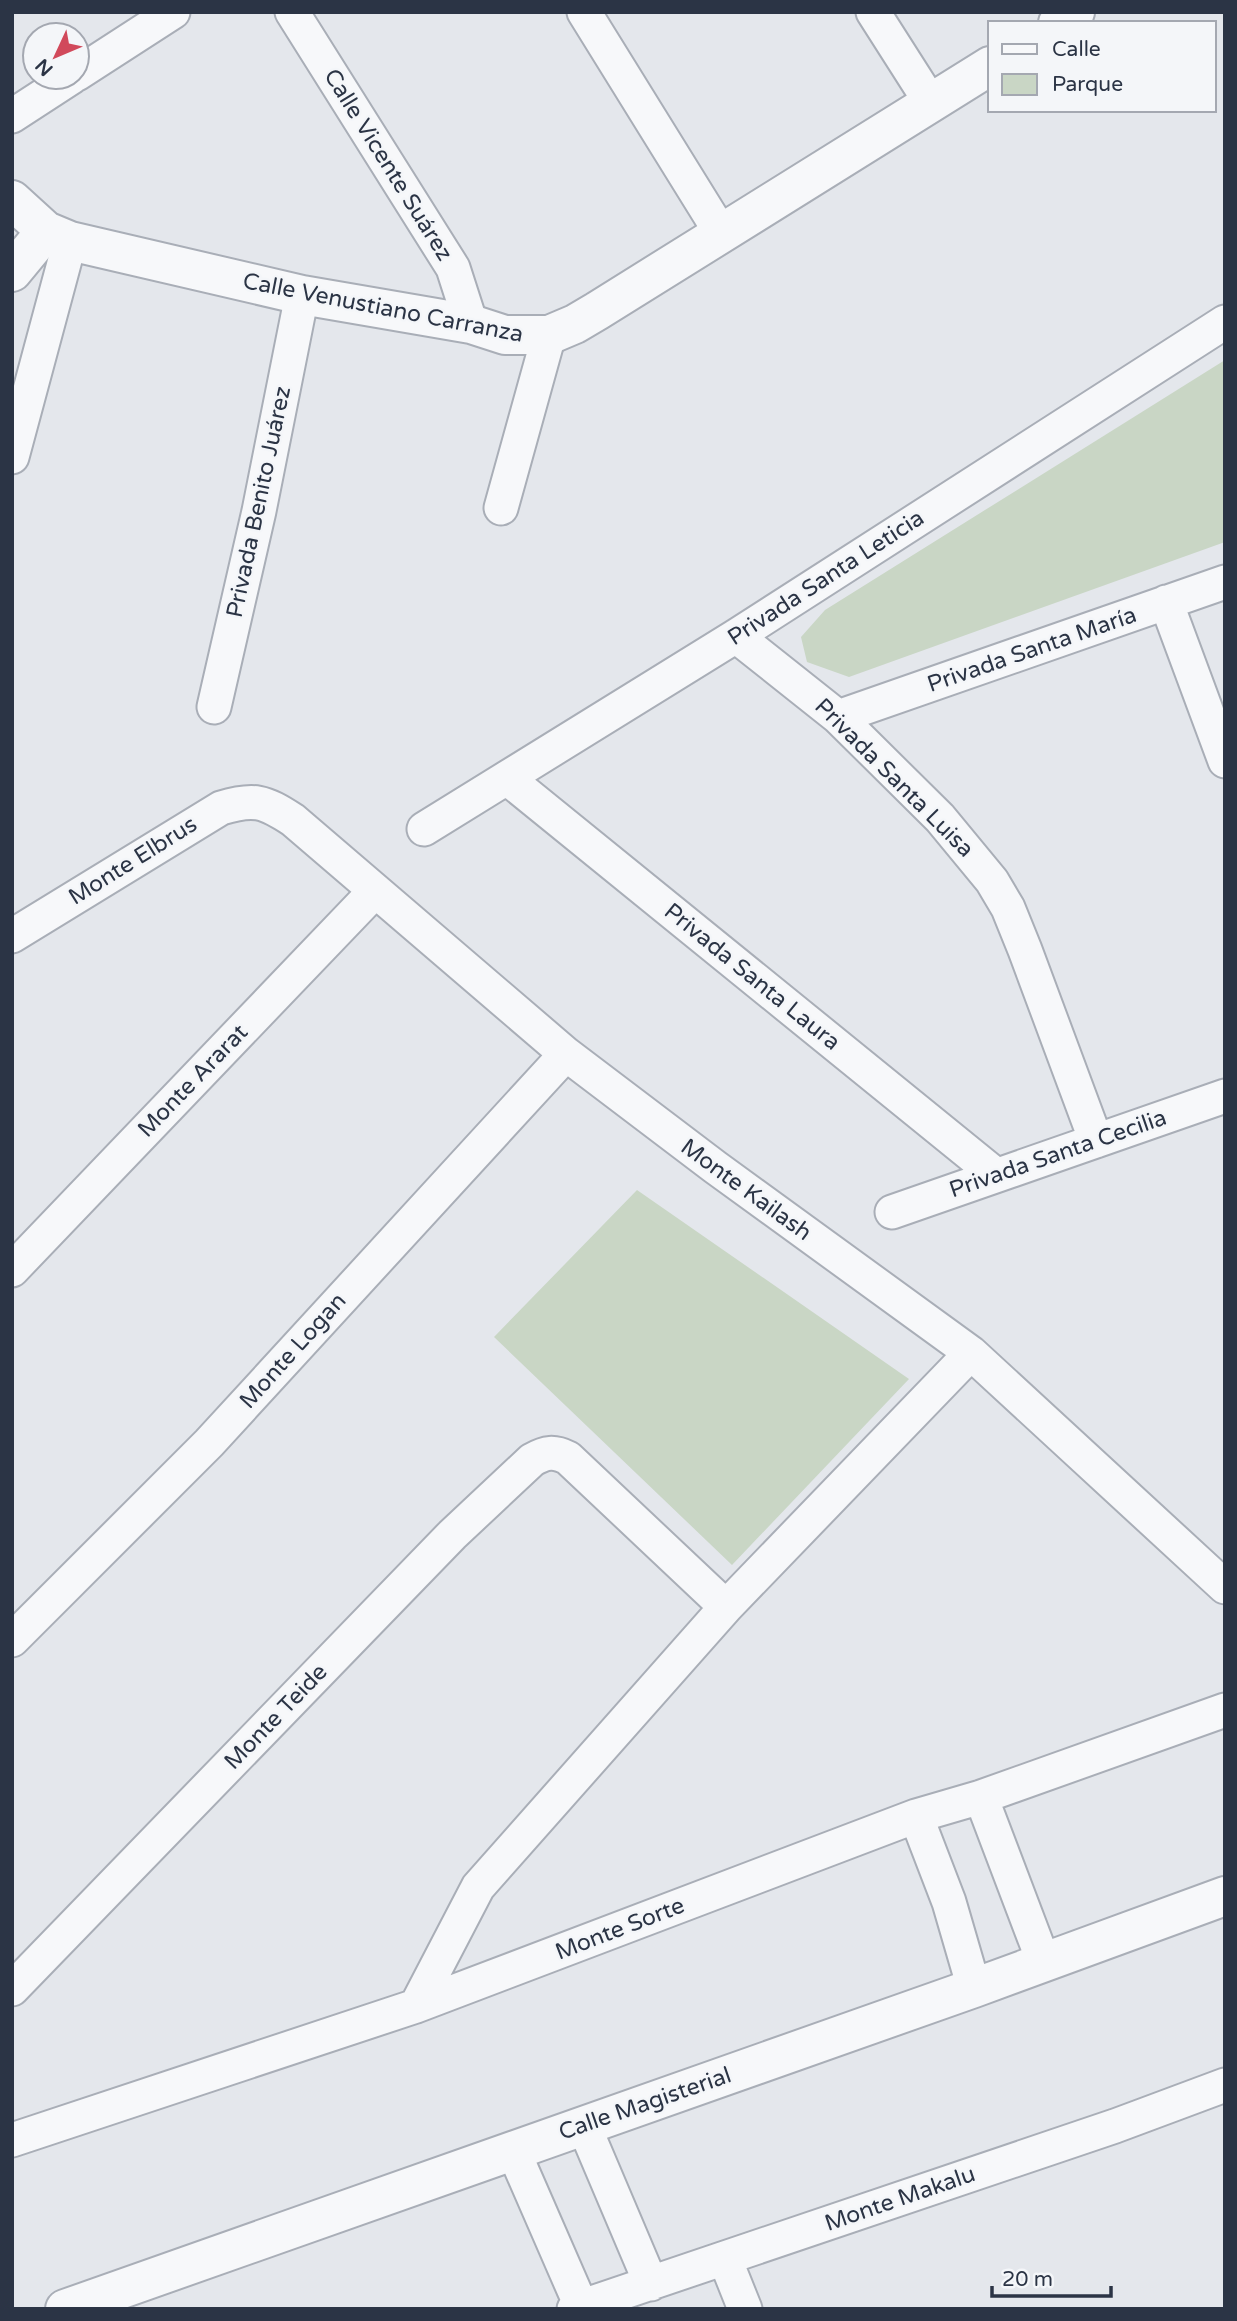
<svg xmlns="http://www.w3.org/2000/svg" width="1237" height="2321" font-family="'Varela Round',sans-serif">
<rect width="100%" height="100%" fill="#e4e7ec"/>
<path fill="#c9d6c5" d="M 1225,360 L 1225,542 L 849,677 L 807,662 L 801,637 L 825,610 Z
M 637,1190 L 909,1379 L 732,1565 L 494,1337 Z"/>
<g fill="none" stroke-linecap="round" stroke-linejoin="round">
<g stroke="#a9aeb7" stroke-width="37">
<path id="minor" d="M 292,12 L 453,268 L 471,324
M 584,12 L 721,233
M 873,12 L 931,103
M 77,74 L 173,12
M 12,116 L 72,77
M 12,457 L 70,241
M 501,508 L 549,335
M 1166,602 L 1225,761
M 736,636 L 838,717 L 940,818 L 992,881 L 1008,908 L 1025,950 L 1096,1141
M 214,707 L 259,511 L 302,295
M 838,717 L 1225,582
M 507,778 L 996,1175
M 424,829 L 736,636 L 1225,322
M 12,936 L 221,808 C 254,798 264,801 293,820 L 566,1054 L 715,1167 L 971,1353 L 1225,1587
M 892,1212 L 1225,1096
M 12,1270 L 375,891
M 12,1640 L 209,1443 L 566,1054
M 981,1797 L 1044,1963
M 916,1816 L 949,1902 L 974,1988
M 12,1989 L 452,1535 L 532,1460 C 546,1452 554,1451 568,1458 L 726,1607
M 416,2006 L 478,1887 L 726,1607 L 971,1353
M 584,2126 L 651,2284
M 12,2140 L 416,2006 L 916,1816 L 981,1797 L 1225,1710
M 513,2150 L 581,2306
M 725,2259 L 745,2309
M 574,2309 L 1115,2126 L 1225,2085"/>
</g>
<g stroke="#a9aeb7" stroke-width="42">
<path id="tertiary" d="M 1058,23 L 1075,12
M 12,200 L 46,231 L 70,241 L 302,295 L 471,324 L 505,335 L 549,335 L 575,324 L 597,311 L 990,66
M 12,272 L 46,231
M 65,2309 L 974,1988 L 1225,1896"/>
</g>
<use href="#minor" stroke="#f7f8fa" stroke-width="33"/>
<use href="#tertiary" stroke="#f7f8fa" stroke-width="38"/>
</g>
<g text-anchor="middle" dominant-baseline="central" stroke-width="5" stroke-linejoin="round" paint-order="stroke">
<g font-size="23" fill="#2b3445" stroke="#f4f6f9">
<text transform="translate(388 165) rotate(58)">Calle Vicente Suárez</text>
<text transform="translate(383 308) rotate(11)">Calle Venustiano Carranza</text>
<text transform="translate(259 502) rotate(-78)">Privada Benito Juárez</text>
<text transform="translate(826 578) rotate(-33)">Privada Santa Leticia</text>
<text transform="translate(1032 650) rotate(-19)">Privada Santa María</text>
<text transform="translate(894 778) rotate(45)">Privada Santa Luisa</text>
<text transform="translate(133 861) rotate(-32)">Monte Elbrus</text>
<text transform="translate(752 977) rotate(39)">Privada Santa Laura</text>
<text transform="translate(193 1081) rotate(-46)">Monte Ararat</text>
<text transform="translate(1058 1154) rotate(-19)">Privada Santa Cecilia</text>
<text transform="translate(746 1190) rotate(36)">Monte Kailash</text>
<text transform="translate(293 1351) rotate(-48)">Monte Logan</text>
<text transform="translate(276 1717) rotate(-46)">Monte Teide</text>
<text transform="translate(620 1929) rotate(-21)">Monte Sorte</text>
<text transform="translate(645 2104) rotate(-19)">Calle Magisterial</text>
<text transform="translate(900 2199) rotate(-19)">Monte Makalu</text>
</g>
</g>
<rect width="1237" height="2321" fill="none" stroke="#2b3445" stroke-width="28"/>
<rect x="988" y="21" width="228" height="91" fill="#f4f6f9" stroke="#a4a8b1" stroke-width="2"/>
<rect x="1002" y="44" width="35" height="10" fill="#f7f8fa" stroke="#a4a8b1" stroke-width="2"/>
<text x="1052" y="56" font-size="21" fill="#2b3445">Calle</text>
<rect x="1002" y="74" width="35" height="21" fill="#c9d6c5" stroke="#a4a8b1" stroke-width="2"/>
<text x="1052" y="91" font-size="21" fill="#2b3445">Parque</text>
<g transform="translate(56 56) rotate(226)"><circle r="33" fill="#f4f6f9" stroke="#a4a8b1" stroke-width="2"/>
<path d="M0-5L12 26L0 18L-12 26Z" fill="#d1495b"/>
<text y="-10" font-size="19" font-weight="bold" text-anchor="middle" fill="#2b3445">N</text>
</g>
<path d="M992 2286v10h119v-10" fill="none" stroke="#2b3445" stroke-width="3.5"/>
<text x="1002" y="2286" font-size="21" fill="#2b3445" stroke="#f4f6f9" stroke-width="5" paint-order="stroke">20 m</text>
</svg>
